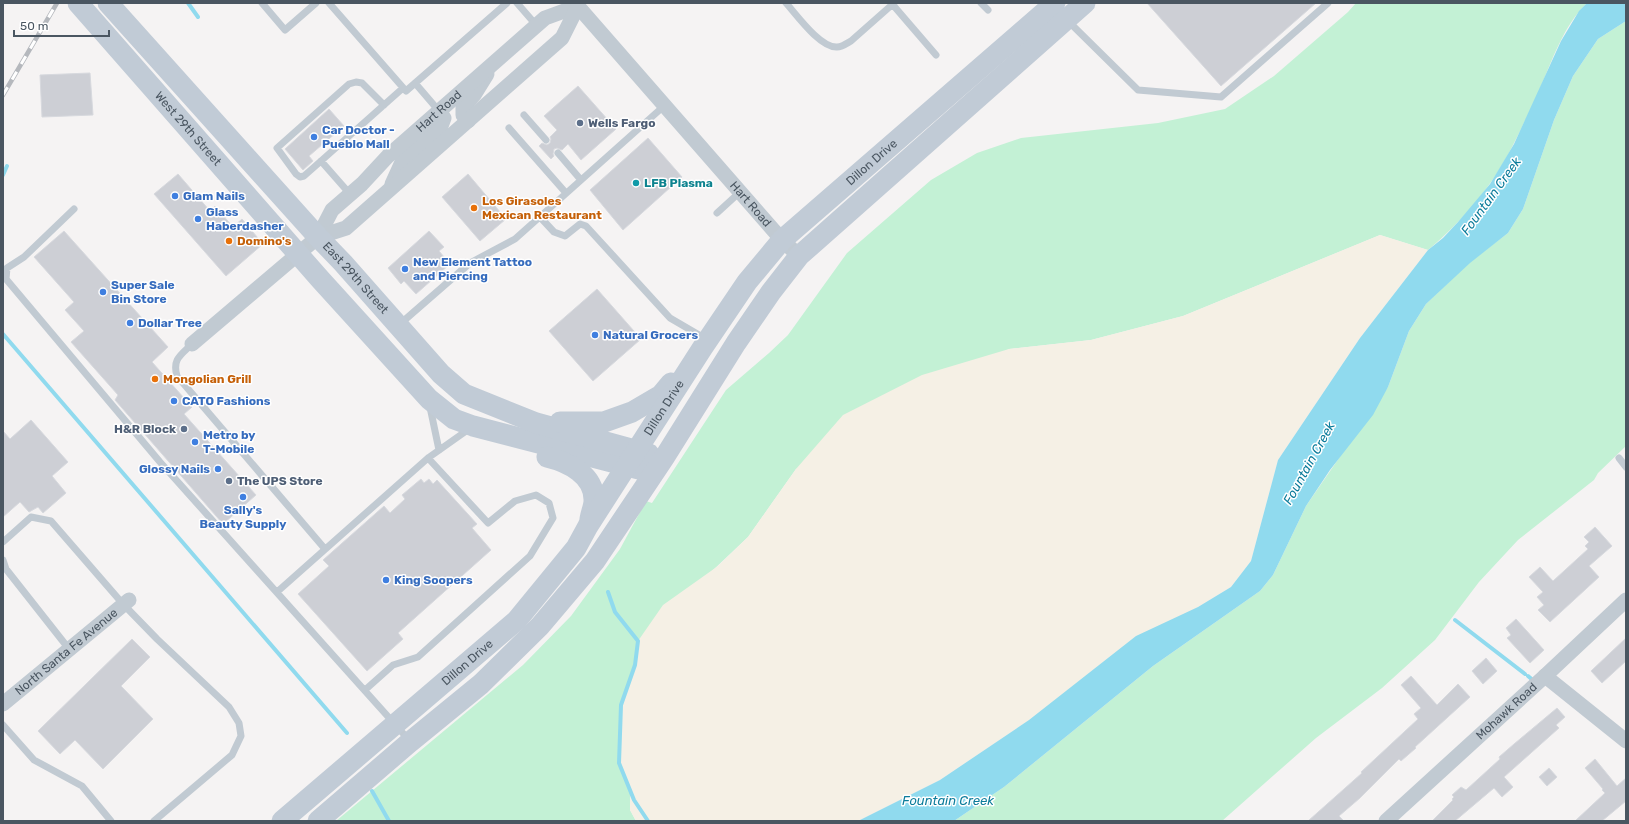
<svg xmlns="http://www.w3.org/2000/svg" width="1629" height="824" font-family="Rubik,sans-serif">
<rect width="100%" height="100%" fill="#f5f3f3"/>
<path fill="#c3f1d5" d="M 1356,3 L 1587,3 C 1563,26 1552,61 1539,91 C 1531,108 1523,126 1514,143 C 1494,184 1463,221 1428,250 L 1380,235 L 1183,316 L 1091,340 L 1009,349 L 796,469 L 748,537 L 638,641 L 635,665 L 621,705 L 619,763 L 630,789 L 630,810 L 636,821 L 336,821 L 523,665 L 571,616 L 620,549 L 646,501 L 652,503 L 726,390 L 769,353 L 788,335 L 847,253 L 931,180 L 977,153 L 1021,138 L 1158,123 L 1225,109 L 1274,76 L 1348,12 Z
M 1626,21 L 1626,446 L 1598,473 L 1594,480 L 1518,540 L 1479,582 L 1435,640 L 1382,688 L 1316,738 L 1222,821 L 954,821 L 1004,787 L 1153,666 L 1260,591 L 1273,575 L 1306,506 L 1388,387 L 1409,331 L 1426,304 L 1470,262 L 1508,233 L 1523,209 L 1554,120 L 1573,76 L 1598,39 Z"/>
<path fill="#f5f0e5" d="M 1380,235 L 1428,250 L 1360,338 L 1278,460 L 1251,561 L 1231,587 L 1198,607 L 940,780 L 858,821 L 636,821 L 630,810 L 630,789 L 619,763 L 621,705 L 635,665 L 638,641 L 663,605 L 718,566 L 748,537 L 796,469 L 843,415 L 922,375 L 1009,349 L 1091,340 L 1183,316 Z"/>
<path fill="#90daee" d="M 1587,3 L 1626,3 L 1626,21 L 1598,39 L 1573,76 L 1554,120 L 1523,209 L 1508,233 L 1470,263 L 1426,304 L 1409,331 L 1388,387 L 1373,415 L 1330,470 L 1306,506 L 1273,575 L 1260,591 L 1153,666 L 1004,787 L 954,821 L 858,821 L 940,780 L 1029,720 L 1136,636 L 1198,607 L 1231,587 L 1251,561 L 1278,460 L 1360,338 L 1428,250 L 1443,238 L 1458,222 L 1490,184 L 1514,144 L 1561,41 L 1579,11 Z"/>
<g fill="none" stroke-linecap="round" stroke-linejoin="round">
<path stroke="#90daee" stroke-width="4" d="M 188,3 L 198,17
M 3,175 L 7,166
M 3,334 L 347,733
M 608,592 L 615,612 L 638,641 L 635,665 L 621,705 L 619,763 L 634,800 L 648,821
M 1455,620 L 1525,674
M 1528,676 L 1535,682
M 372,791 L 389,821"/>
</g>
<path fill="#cdcfd5" stroke="#d7d9de" d="M 1147,3 L 1316,3 L 1221,86 Z
M 90,73 L 93,115 L 42,117 L 40,75 Z
M 578,86 L 616,129 L 581,160 L 568,144 L 562,150 L 557,148 L 554,149 L 553,154 L 554,156 L 551,159 L 539,146 L 542,143 L 547,145 L 550,143 L 551,139 L 550,137 L 557,130 L 544,116 Z
M 329,109 L 344,126 L 309,156 L 313,161 L 303,170 L 285,149 Z
M 648,138 L 682,177 L 623,230 L 590,190 Z
M 178,174 L 210,211 L 215,206 L 233,227 L 242,219 L 263,244 L 226,276 L 154,194 Z
M 468,174 L 506,219 L 480,241 L 442,197 Z
M 64,231 L 168,347 L 152,362 L 192,407 L 184,414 L 256,495 L 223,524 L 115,400 L 118,395 L 71,342 L 84,331 L 65,310 L 74,302 L 34,257 Z
M 429,231 L 444,247 L 439,251 L 450,264 L 416,294 L 404,281 L 401,284 L 388,268 Z
M 597,289 L 641,339 L 593,381 L 549,331 Z
M 31,420 L 68,462 L 52,476 L 66,493 L 43,513 L 38,507 L 29,512 L 20,502 L 3,517 L 3,431 L 10,439 Z
M 421,479 L 424,483 L 429,479 L 433,484 L 437,480 L 477,524 L 472,528 L 491,550 L 398,633 L 403,639 L 367,671 L 298,594 L 329,566 L 323,560 L 384,506 L 390,513 L 405,499 L 402,495 Z
M 1595,527 L 1612,546 L 1589,566 L 1599,577 L 1550,622 L 1538,610 L 1544,605 L 1537,597 L 1543,592 L 1529,577 L 1540,567 L 1553,581 L 1588,549 L 1585,546 L 1589,542 L 1584,537 Z
M 1516,619 L 1544,650 L 1530,663 L 1507,638 L 1511,635 L 1506,628 Z
M 1626,638 L 1626,661 L 1602,683 L 1591,671 Z
M 132,639 L 150,657 L 121,686 L 153,719 L 103,769 L 75,740 L 60,754 L 38,731 Z
M 1486,658 L 1497,671 L 1483,684 L 1472,671 Z
M 1411,676 L 1437,705 L 1458,684 L 1470,697 L 1415,747 L 1416,748 L 1401,761 L 1399,759 L 1360,798 L 1339,816 L 1344,821 L 1308,821 L 1362,773 L 1361,772 L 1418,719 L 1414,714 L 1421,708 L 1401,685 Z
M 1557,708 L 1565,717 L 1556,725 L 1559,728 L 1504,777 L 1513,787 L 1502,797 L 1494,788 L 1455,821 L 1432,821 L 1453,800 L 1452,799 L 1454,797 L 1452,795 L 1461,787 L 1466,790 L 1500,759 L 1499,757 L 1514,744 Z
M 1595,759 L 1617,786 L 1626,778 L 1626,801 L 1602,821 L 1575,821 L 1605,793 L 1602,790 L 1603,789 L 1585,768 Z
M 1549,768 L 1557,777 L 1547,786 L 1539,777 Z"/>
<g fill="none" stroke-linecap="round" stroke-linejoin="round">
<path stroke="#c1cad2" stroke-width="7" d="M 262,3 L 285,30 L 316,3
M 329,3 L 406,91 L 507,3
M 517,3 L 537,26
M 786,3 C 796,14 820,48 837,47 C 842,47 846,44 851,41 L 894,3
M 981,3 L 988,10
M 893,5 L 936,55
M 1068,21 L 1138,90 L 1221,97 L 1328,3
M 415,83 L 439,111
M 384,105 L 362,83 L 356,82 L 349,84 L 277,148 L 296,174 L 300,177 L 304,176 L 321,161 L 403,88
M 524,115 L 546,140
M 509,128 L 566,193
M 558,153 L 581,180
M 321,161 L 350,194
M 74,209 L 24,257 L 7,268 L 6,279 L 160,462 L 409,740
M 717,213 L 740,192
M 540,217 L 554,232 L 565,236 L 580,224 L 586,226 L 670,318 L 706,339
M 400,324 L 470,263 L 515,239 L 664,106
M 192,344 C 181,355 172,359 177,376 L 325,549
M 430,407 L 439,450
M 1619,458 L 1626,467
M 3,542 L 31,517 L 51,521 L 123,604 L 157,639 L 229,707 L 239,723 L 241,736 L 232,755 L 154,821
M 3,560 L 6,569 L 69,649
M 277,592 L 428,458 L 469,429
M 365,690 L 393,665 L 418,657 L 530,556 L 553,518 L 549,503 L 536,495 L 515,501 L 488,523 L 428,458
M 3,725 L 34,760 L 82,786 L 111,821"/>
<g stroke="#c1cad2" stroke-width="15">
<path id="s1" d="M 575,3 L 782,240 L 799,256"/>
<path d="M 468,121 L 463,115 L 463,107 L 474,95 L 487,74"/>
<path d="M 392,184 L 402,162 L 441,126 L 444,118 L 439,111"/>
<path id="s2" d="M 318,237 L 332,210 L 362,184 L 388,156 L 545,18 L 578,6"/>
<path d="M 192,344 L 318,237 L 346,228 L 562,38 L 578,6"/>
<path d="M 1545,676 L 1626,741"/>
<path id="s3" d="M 3,704 L 129,600"/>
<path id="s4" d="M 1386,821 L 1545,676 L 1626,600"/>
</g>
<g stroke="#c1cbd6" stroke-width="21">
<path id="s5" d="M 78,3 L 320,279 L 429,399 L 454,419 L 473,426 L 639,469"/>
<path id="s6" d="M 108,3 L 318,237 L 343,263 L 441,374 L 464,394 L 536,423 L 649,454"/>
<path d="M 560,422 L 604,422 L 632,412 L 661,395 L 671,383"/>
<path d="M 547,457 C 568,462 595,475 594,501 C 594,506 591,513 590,519"/>
<path id="s7" d="M 282,821 L 517,620 L 576,548 L 588,526 L 703,347 L 747,282 L 782,240 L 1055,3"/>
<path d="M 318,821 L 410,742 L 481,684 L 540,626 L 595,561 L 664,458 L 736,343 L 771,292 L 799,256 L 1085,3"/>
</g>
<g stroke="#b5b8bd" stroke-width="4.5">
<path id="rail" d="M 3,95 L 57,3"/>
</g>
<use href="#rail" stroke="#fff" stroke-width="3" stroke-dasharray="9" stroke-linecap="butt"/>
</g>
<g fill="#5c6f8a" stroke="#fff" stroke-width="1.5">
<circle cx="580" cy="123" r="4"/>
<circle cx="184" cy="429" r="4"/>
<circle cx="229" cy="481" r="4"/>
</g>
<g fill="#3f7fe0" stroke="#fff" stroke-width="1.5">
<circle cx="314" cy="137" r="4"/>
<circle cx="175" cy="196" r="4"/>
<circle cx="198" cy="219" r="4"/>
<circle cx="405" cy="269" r="4"/>
<circle cx="103" cy="292" r="4"/>
<circle cx="130" cy="323" r="4"/>
<circle cx="595" cy="335" r="4"/>
<circle cx="174" cy="401" r="4"/>
<circle cx="195" cy="442" r="4"/>
<circle cx="218" cy="469" r="4"/>
<circle cx="243" cy="497" r="4"/>
<circle cx="386" cy="580" r="4"/>
</g>
<circle fill="#0f9aa8" stroke="#fff" stroke-width="1.5" cx="636" cy="183" r="4"/>
<g fill="#e8710a" stroke="#fff" stroke-width="1.5">
<circle cx="474" cy="208" r="4"/>
<circle cx="229" cy="241" r="4"/>
<circle cx="155" cy="379" r="4"/>
</g>
<g text-anchor="middle" dominant-baseline="central" stroke-width="3" stroke-linejoin="round" paint-order="stroke">
<g font-size="12" fill="#4a5661" stroke="#fff">
<text stroke="none"><textPath href="#s2" startOffset="176">Hart Road</textPath></text>
<text stroke="none"><textPath href="#s5" startOffset="167">West 29th Street</textPath></text>
<text stroke="none"><textPath href="#s7" startOffset="892">Dillon Drive</textPath></text>
<text stroke="none"><textPath href="#s1" startOffset="267">Hart Road</textPath></text>
<text stroke="none"><textPath href="#s6" startOffset="370">East 29th Street</textPath></text>
<text stroke="none"><textPath href="#s7" startOffset="568">Dillon Drive</textPath></text>
<text stroke="none"><textPath href="#s3" startOffset="82">North Santa Fe Avenue</textPath></text>
<text stroke="none"><textPath href="#s7" startOffset="244">Dillon Drive</textPath></text>
<text stroke="none"><textPath href="#s4" startOffset="163">Mohawk Road</textPath></text>
</g>
<g font-size="12" font-weight="bold" fill="#4e5e75" stroke="#fff" text-anchor="start">
<text x="588" y="123">Wells Fargo</text>
<text x="176" y="429" text-anchor="end">H&amp;R Block</text>
<text x="237" y="481">The UPS Store</text>
</g>
<g font-size="12" font-weight="bold" fill="#366cbe" stroke="#fff" text-anchor="start">
<text x="322" y="130">Car Doctor -<tspan x="322" dy="14">Pueblo Mall</tspan></text>
<text x="183" y="196">Glam Nails</text>
<text x="206" y="212">Glass<tspan x="206" dy="14">Haberdasher</tspan></text>
<text x="413" y="262">New Element Tattoo<tspan x="413" dy="14">and Piercing</tspan></text>
<text x="111" y="285">Super Sale<tspan x="111" dy="14">Bin Store</tspan></text>
<text x="138" y="323">Dollar Tree</text>
<text x="603" y="335">Natural Grocers</text>
<text x="182" y="401">CATO Fashions</text>
<text x="203" y="435">Metro by<tspan x="203" dy="14">T-Mobile</tspan></text>
<text x="210" y="469" text-anchor="end">Glossy Nails</text>
<text x="243" y="510" text-anchor="middle">Sally's<tspan x="243" dy="14">Beauty Supply</tspan></text>
<text x="394" y="580">King Soopers</text>
</g>
<g font-size="12" font-weight="bold" fill="#0d838f" stroke="#fff" text-anchor="start">
<text x="644" y="183">LFB Plasma</text>
</g>
<g font-size="12" font-weight="bold" fill="#c56008" stroke="#fff" text-anchor="start">
<text x="482" y="201">Los Girasoles<tspan x="482" dy="14">Mexican Restaurant</tspan></text>
<text x="237" y="241">Domino's</text>
<text x="163" y="379">Mongolian Grill</text>
</g>
<g font-size="13" font-style="italic" fill="#0c7c9b" stroke="#fff">
<text transform="translate(1491 196) rotate(-54)">Fountain Creek</text>
<text transform="translate(1309 463) rotate(-61)">Fountain Creek</text>
<text x="948" y="800">Fountain Creek</text>
</g>
</g>
<rect width="1629" height="824" fill="none" stroke="#4a5661" stroke-width="8"/>
<path d="M14 30v6h95v-6" fill="none" stroke="#4a5661" stroke-width="2"/>
<text x="20" y="30" font-size="12" fill="#4a5661" stroke="#ffffff" stroke-width="3" paint-order="stroke">50 m</text>
</svg>
